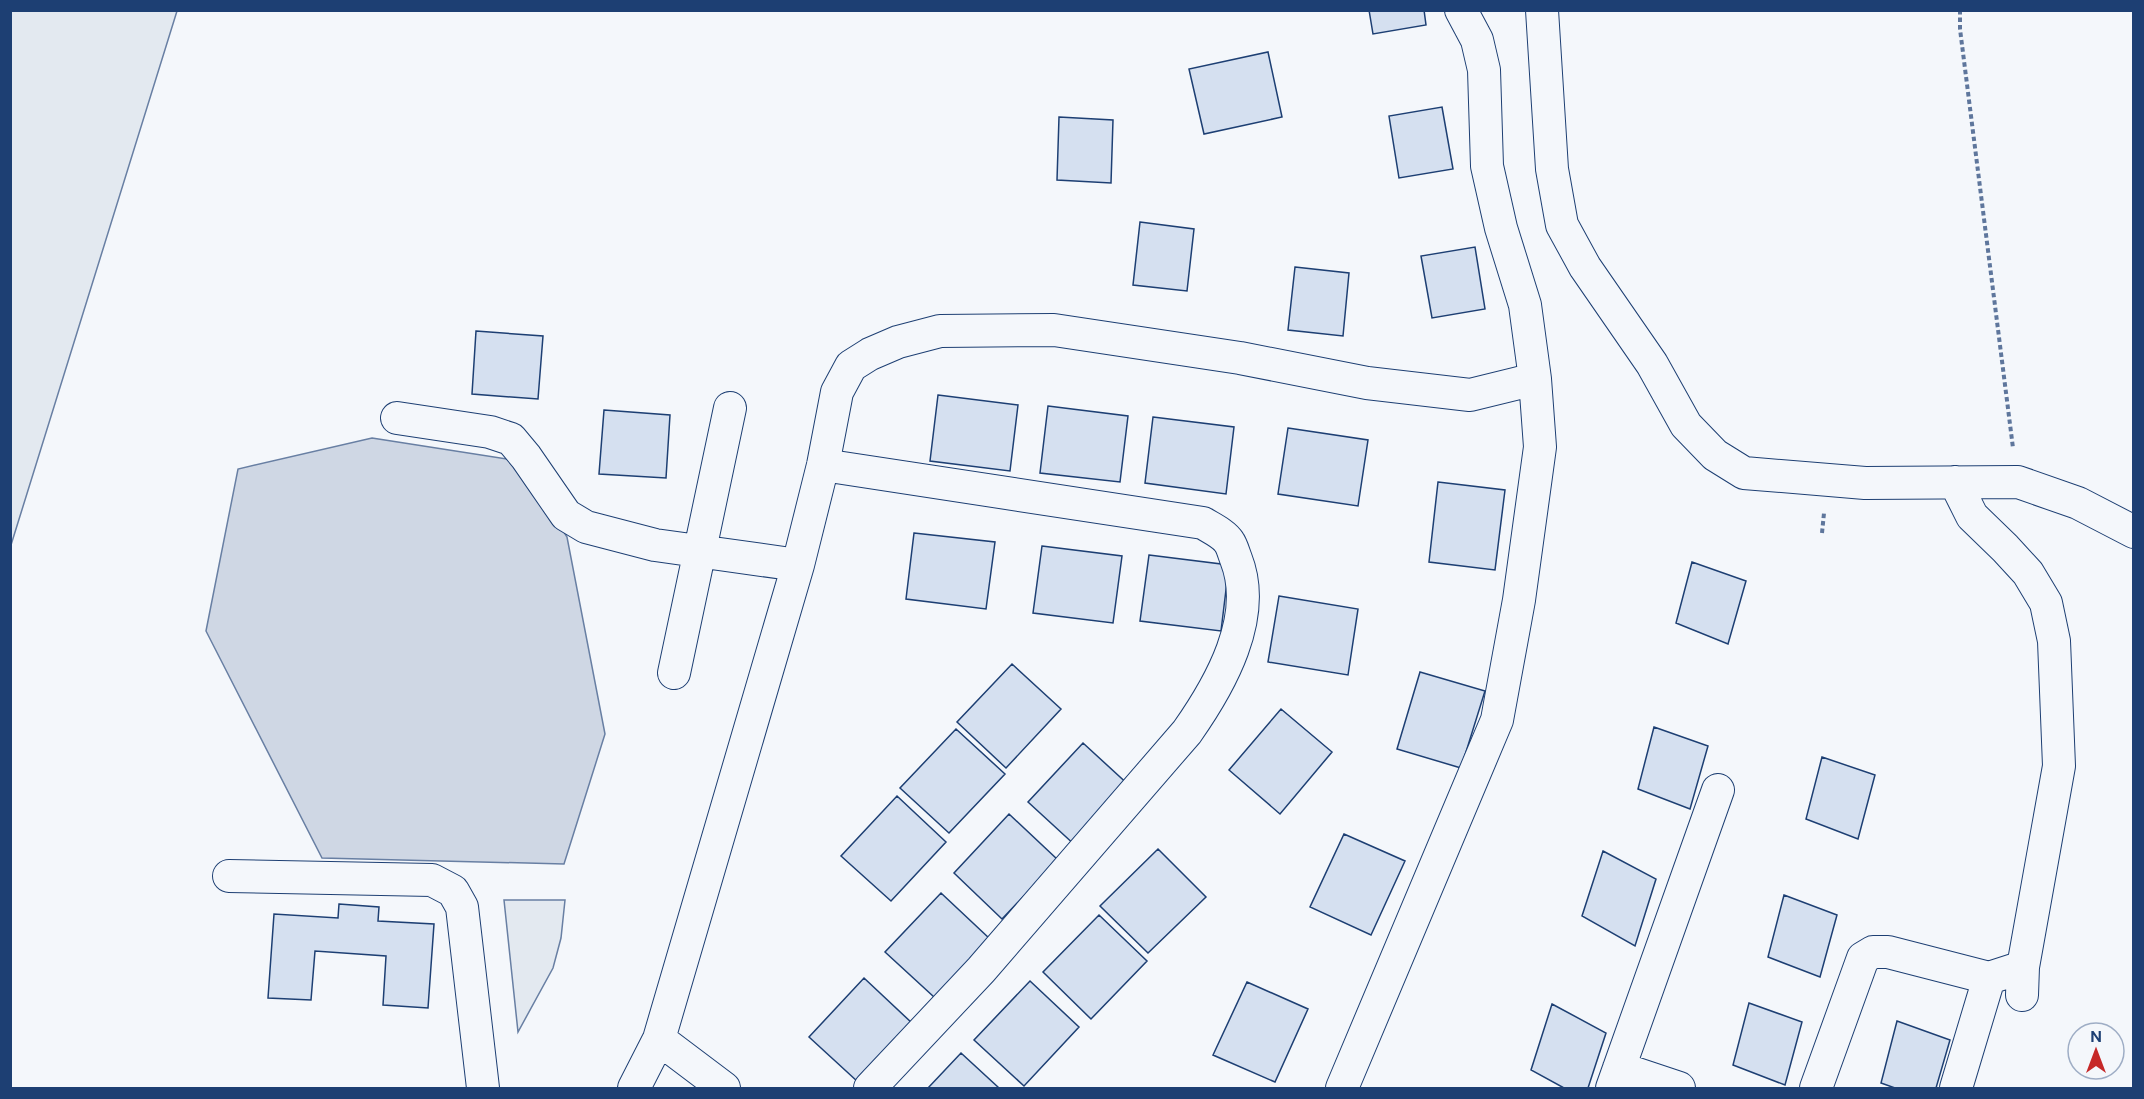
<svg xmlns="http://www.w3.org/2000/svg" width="2144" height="1099" font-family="'DM Sans',sans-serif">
<rect width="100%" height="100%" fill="#f4f7fb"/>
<path fill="#e3e9f0" stroke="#687fa3" stroke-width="1.5" d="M 11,10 L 177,11 L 11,545 L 10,11 Z
M 504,900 L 565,900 L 561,938 L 553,968 L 518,1032 Z"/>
<path fill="#cfd7e4" stroke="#687fa3" stroke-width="1.5" d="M 372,438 L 520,461 L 567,537 L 605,734 L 564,864 L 322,858 L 206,631 L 238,469 Z"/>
<path fill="#d5e0f0" stroke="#1d3f73" stroke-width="1.5" d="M 1369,10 L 1424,10 L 1426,25 L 1373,34 Z
M 1268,52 L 1282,117 L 1204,134 L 1189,69 Z
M 1442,107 L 1453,169 L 1399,178 L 1389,116 Z
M 1059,117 L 1113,120 L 1111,183 L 1057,180 Z
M 1140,222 L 1194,229 L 1187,291 L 1133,285 Z
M 1475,247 L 1485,309 L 1432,318 L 1421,256 Z
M 1295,267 L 1349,273 L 1343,336 L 1288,330 Z
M 476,331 L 543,336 L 538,399 L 472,394 Z
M 938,395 L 1018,405 L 1010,471 L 930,461 Z
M 1048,406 L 1128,416 L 1120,482 L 1040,473 Z
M 604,410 L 670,415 L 666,478 L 599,474 Z
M 1153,417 L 1234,427 L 1226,494 L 1145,483 Z
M 1288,428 L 1368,440 L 1358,506 L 1278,494 Z
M 1438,482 L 1505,490 L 1495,570 L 1429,562 Z
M 914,533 L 995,542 L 986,609 L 906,599 Z
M 1042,546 L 1122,556 L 1113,623 L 1033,613 Z
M 1149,555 L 1229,565 L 1221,631 L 1140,621 Z
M 1692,562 L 1746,581 L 1728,644 L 1676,623 Z
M 1279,596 L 1358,609 L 1348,675 L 1268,662 Z
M 1012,664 L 1061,709 L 1006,768 L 957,722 Z
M 1420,672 L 1485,691 L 1461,768 L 1397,749 Z
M 1281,709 L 1332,752 L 1280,814 L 1229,770 Z
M 1654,727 L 1708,746 L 1690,809 L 1638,789 Z
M 956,729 L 1005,774 L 949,833 L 900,788 Z
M 1083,743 L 1132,788 L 1077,847 L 1028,802 Z
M 1822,757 L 1875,775 L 1858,839 L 1806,819 Z
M 897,796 L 946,842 L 891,901 L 841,856 Z
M 1009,814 L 1058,860 L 1002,919 L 954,873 Z
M 1344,834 L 1405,861 L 1371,935 L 1310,907 Z
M 1158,849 L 1206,897 L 1148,953 L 1100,906 Z
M 1603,851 L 1656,879 L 1635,946 L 1582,916 Z
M 941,893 L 990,939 L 934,997 L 885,952 Z
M 1784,895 L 1837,915 L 1820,977 L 1768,957 Z
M 339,904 L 379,907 L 378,921 L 434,924 L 428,1008 L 383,1005 L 386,956 L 315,951 L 311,1000 L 268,998 L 274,914 L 338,918 Z
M 1099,915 L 1147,961 L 1091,1019 L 1043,972 Z
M 864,978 L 913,1024 L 858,1082 L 809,1037 Z
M 1030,981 L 1079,1027 L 1024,1086 L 974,1040 Z
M 1247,982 L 1308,1009 L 1275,1082 L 1213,1055 Z
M 1749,1003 L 1802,1022 L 1785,1085 L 1733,1065 Z
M 1552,1004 L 1606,1033 L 1588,1088 L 1564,1088 L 1531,1070 Z
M 1897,1021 L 1950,1040 L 1936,1088 L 1895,1088 L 1881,1083 Z
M 961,1053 L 999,1088 L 928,1088 Z"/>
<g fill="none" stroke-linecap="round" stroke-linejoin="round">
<g stroke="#1d3f73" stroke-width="34">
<path id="minor" d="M 1542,10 L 1552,169 L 1562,225 L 1585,267 L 1652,364 L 1686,425 L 1715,455 L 1744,473 L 1865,483 L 2018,482 L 2078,503 L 2134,532
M 397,418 L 490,432 L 511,439 L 526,457 L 566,515 L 586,527 L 655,545 L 798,565
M 823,465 L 1203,523 C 1211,528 1224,534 1229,542 C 1232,546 1234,554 1236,559 C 1259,617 1220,685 1187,732 L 981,970 L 870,1088
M 1955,482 L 1972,516 L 2005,548 L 2028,573 L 2046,603 L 2054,641 L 2059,766 L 2023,967 L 2022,995
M 674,673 L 730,408
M 229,876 L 432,880 L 453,891 L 462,907 L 483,1088
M 659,1039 L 724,1088
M 1619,1068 L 1679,1088
M 634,1088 L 659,1039 L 798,565 L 823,465 L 837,392 L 851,366 L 870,354 L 898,342 L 940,331 L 1054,330 L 1240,358 L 1367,383 L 1470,395 L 1535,379
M 1342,1088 L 1497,720 L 1519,600 L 1540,447 L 1535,379 L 1525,305 L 1501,228 L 1487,166 L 1484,70 L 1477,40 L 1461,10
M 1612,1088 L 1718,790
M 1816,1088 L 1863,958 L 1873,952 L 1888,952 L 1989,978 L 2023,967
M 1956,1088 L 1989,978"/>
</g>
<path stroke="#5e769c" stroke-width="4" stroke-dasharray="4.5 3" stroke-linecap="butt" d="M 1960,10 L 1960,29 L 2013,448
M 1822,533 L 1824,513"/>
<use href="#minor" stroke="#f4f7fb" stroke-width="32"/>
</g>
<rect width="2144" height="1099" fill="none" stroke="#1d3f73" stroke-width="24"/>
<g transform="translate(2096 1051)"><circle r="28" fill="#f4f7fb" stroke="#9eadc5" stroke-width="1.5"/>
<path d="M0-4.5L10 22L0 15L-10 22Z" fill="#c62828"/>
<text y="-9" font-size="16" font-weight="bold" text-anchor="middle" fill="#1d3f73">N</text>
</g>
</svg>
